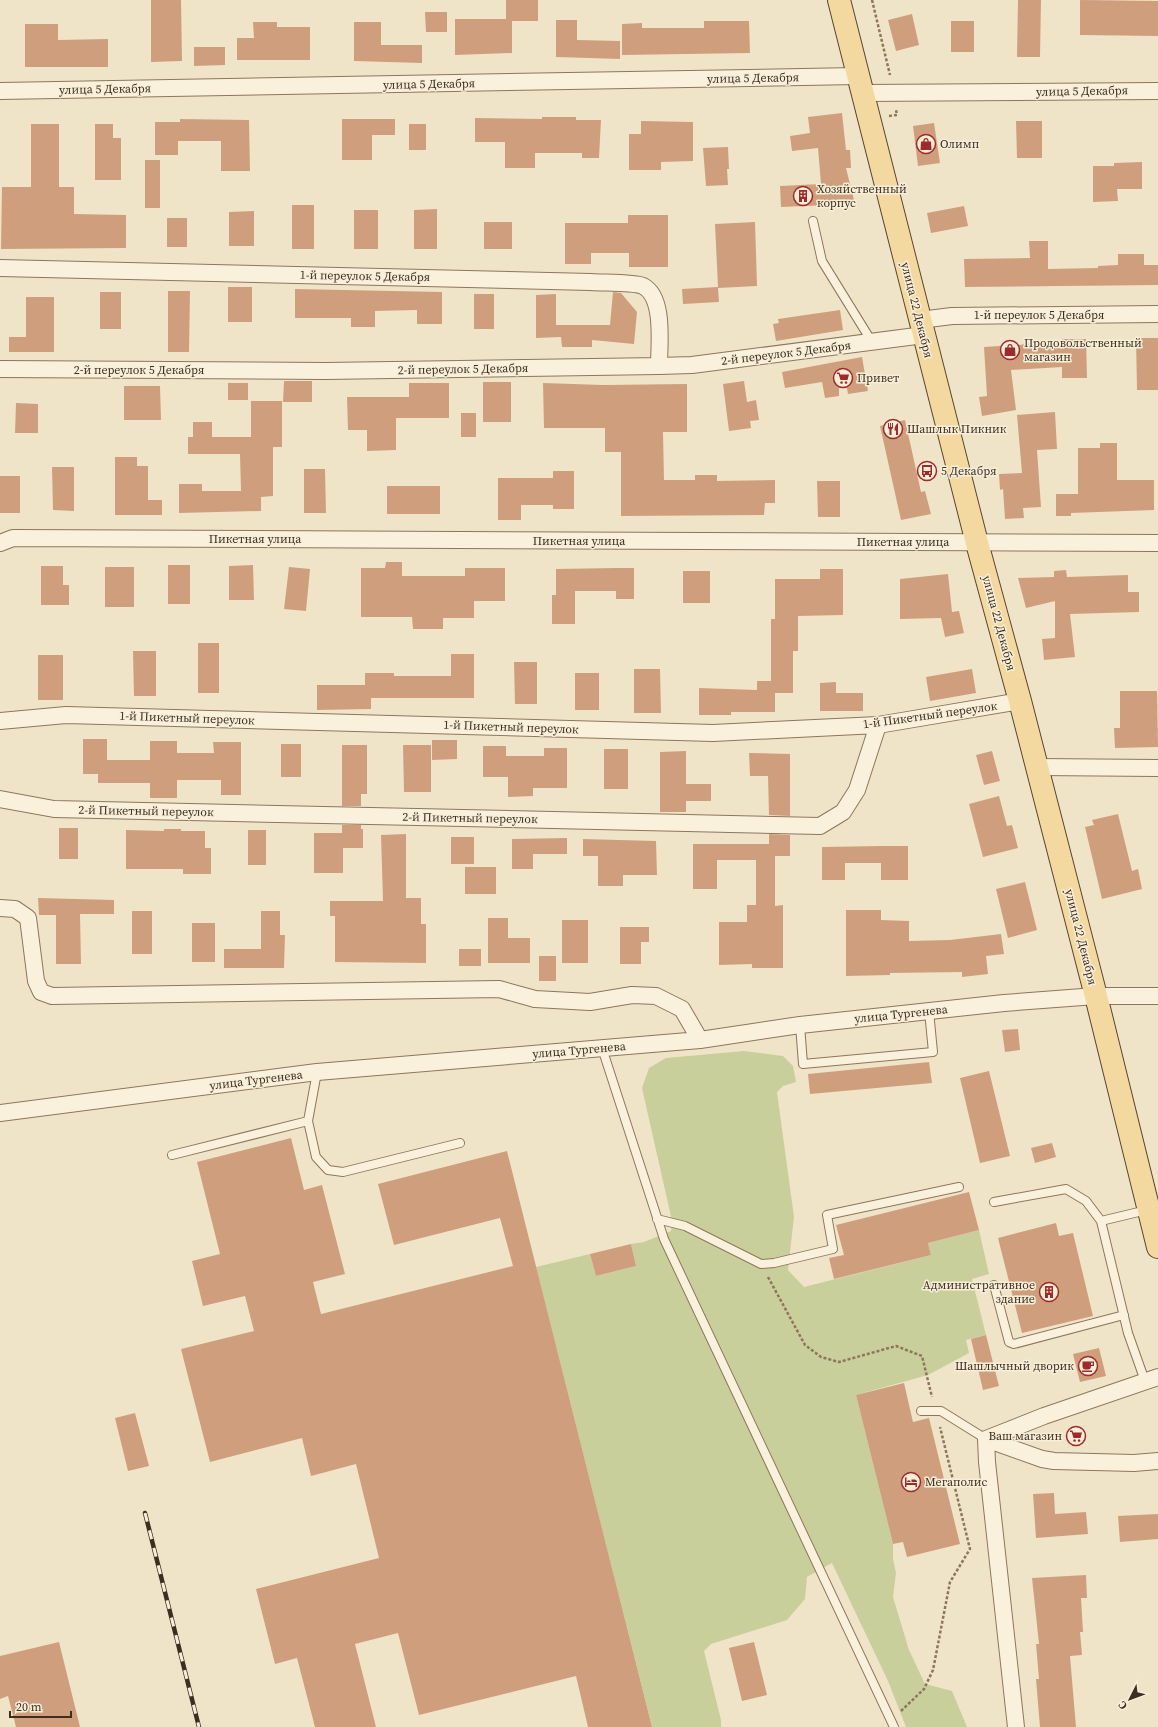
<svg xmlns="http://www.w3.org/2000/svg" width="1158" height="1727" font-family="'Source Serif 4',serif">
<rect width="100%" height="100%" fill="#f0e4c8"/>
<path fill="#c9cf9b" d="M 744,1051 L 783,1056 L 793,1066 L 796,1082 L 783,1086 L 777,1092 L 794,1217 L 788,1270 L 804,1287 L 931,1255 L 928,1243 L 979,1230 L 989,1274 L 972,1279 L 986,1335 L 966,1340 L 969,1353 L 928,1375 L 856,1395 L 893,1544 L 893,1559 L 896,1573 L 893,1597 L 909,1650 L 925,1684 L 952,1691 L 967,1727 L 906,1727 L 888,1681 L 832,1563 L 807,1577 L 805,1599 L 787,1620 L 711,1644 L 704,1651 L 721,1720 L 721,1727 L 652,1727 L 536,1267 L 590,1254 L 596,1276 L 636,1266 L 631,1244 L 644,1242 L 671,1231 L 672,1221 L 642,1088 L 649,1068 L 666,1058 Z"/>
<path fill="#cf9f7d" d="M 151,0 L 181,0 L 182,61 L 151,62 Z
M 506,0 L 538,0 L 538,21 L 512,21 L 512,53 L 455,55 L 455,19 L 506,19 Z
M 1018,0 L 1041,0 L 1040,57 L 1017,57 Z
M 1080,0 L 1158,1 L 1158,36 L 1080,35 Z
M 425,12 L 447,12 L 447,32 L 426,32 Z
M 912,14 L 919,45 L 896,51 L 888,20 Z
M 556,20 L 577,20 L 577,40 L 620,41 L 620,59 L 556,57 Z
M 704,21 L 749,21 L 750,53 L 622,55 L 622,24 L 642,23 L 642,28 L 704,28 Z
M 951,21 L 974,21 L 974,52 L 951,52 Z
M 253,22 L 277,22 L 277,27 L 310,27 L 310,60 L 237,60 L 237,38 L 254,38 Z
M 354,22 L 381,22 L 381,45 L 422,45 L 422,63 L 354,61 Z
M 25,24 L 58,24 L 58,40 L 108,39 L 108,67 L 25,67 Z
M 194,47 L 225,47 L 225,65 L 194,66 Z
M 842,113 L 846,150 L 850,150 L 851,168 L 846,168 L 854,200 L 831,205 L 781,207 L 780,186 L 821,184 L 818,148 L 792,151 L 790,136 L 810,133 L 808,117 Z
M 542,117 L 576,117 L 576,120 L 601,120 L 599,158 L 582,158 L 582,153 L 535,153 L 535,168 L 505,168 L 505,142 L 475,142 L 475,118 L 542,119 Z
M 180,119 L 249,120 L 250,171 L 221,171 L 221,141 L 178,141 L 178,155 L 155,155 L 155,122 L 180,122 Z
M 342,119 L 395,119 L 395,135 L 372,135 L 372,160 L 342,160 Z
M 641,121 L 693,122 L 693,161 L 661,162 L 661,170 L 629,170 L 629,134 L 641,134 Z
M 1016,121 L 1042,121 L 1042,158 L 1017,158 Z
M 934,123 L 940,163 L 918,166 L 913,126 Z
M 31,124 L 59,124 L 59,187 L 74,187 L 74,214 L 126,215 L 126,248 L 1,249 L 2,187 L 31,187 Z
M 95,124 L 113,124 L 113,138 L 121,138 L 121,180 L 95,180 Z
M 409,124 L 426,124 L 426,150 L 409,150 Z
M 728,147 L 729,169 L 727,169 L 728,185 L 706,186 L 703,148 Z
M 145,160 L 160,160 L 160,208 L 145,208 Z
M 1142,162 L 1142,189 L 1117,189 L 1118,201 L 1093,202 L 1093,166 L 1114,166 L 1114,163 Z
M 292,205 L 314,205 L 314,249 L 292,249 Z
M 964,206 L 968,226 L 931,233 L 927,213 Z
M 437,209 L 437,249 L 414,249 L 414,210 Z
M 354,210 L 378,210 L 378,249 L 354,249 Z
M 254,211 L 254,246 L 229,246 L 229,212 Z
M 628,215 L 668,215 L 668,267 L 629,267 L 629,253 L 591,253 L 591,264 L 565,264 L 565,223 L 628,223 Z
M 167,218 L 187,218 L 187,247 L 167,247 Z
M 484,222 L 512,222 L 512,249 L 484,249 Z
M 755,222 L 757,286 L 718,288 L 719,302 L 683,304 L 682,289 L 718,287 L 715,224 Z
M 1029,241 L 1048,241 L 1048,269 L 1098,268 L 1098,266 L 1118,265 L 1118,254 L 1144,254 L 1144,265 L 1158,265 L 1158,285 L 965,287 L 964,259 L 1030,258 Z
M 228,287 L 252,287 L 252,322 L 228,322 Z
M 295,289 L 442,292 L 442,324 L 417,324 L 417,310 L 375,311 L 375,327 L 351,327 L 351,318 L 295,318 Z
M 168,291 L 190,291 L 189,352 L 168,352 Z
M 100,292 L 121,292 L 121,329 L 100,329 Z
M 613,292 L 621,293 L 637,312 L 634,344 L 592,340 L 592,347 L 562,347 L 561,337 L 536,338 L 536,295 L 556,294 L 556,325 L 610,325 Z
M 474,294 L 494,294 L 494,329 L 474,329 Z
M 26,297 L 54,297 L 54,352 L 9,352 L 9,337 L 26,337 Z
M 840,310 L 843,330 L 776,341 L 773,324 L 779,323 L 778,319 Z
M 1136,338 L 1158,338 L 1158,390 L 1137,390 Z
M 1062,339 L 1086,339 L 1087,378 L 1062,378 L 1062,367 L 1011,370 L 1016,410 L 982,416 L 979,397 L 987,396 L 984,347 L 1062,342 Z
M 862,357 L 868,391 L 848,394 L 846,383 L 839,384 L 839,396 L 825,398 L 822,382 L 785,388 L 782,372 Z
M 284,381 L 312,381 L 312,402 L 283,402 Z
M 744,381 L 747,402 L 756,400 L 759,420 L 750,421 L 751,428 L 729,431 L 723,384 Z
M 483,382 L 511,382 L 511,422 L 483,422 Z
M 228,383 L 248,383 L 248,400 L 228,400 Z
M 409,383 L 449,383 L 449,418 L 396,418 L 396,450 L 367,451 L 367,430 L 348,430 L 347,397 L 409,397 Z
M 543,383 L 603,385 L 687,384 L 687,432 L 663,432 L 664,480 L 695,480 L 695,475 L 717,475 L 717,481 L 775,480 L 775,503 L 765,503 L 764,515 L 621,516 L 621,452 L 605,452 L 605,428 L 544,428 Z
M 124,386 L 160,386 L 161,420 L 124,420 Z
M 251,401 L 282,401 L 282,447 L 273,447 L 273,496 L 261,497 L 261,511 L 179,513 L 179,484 L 202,484 L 202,491 L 241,491 L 240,454 L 188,454 L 188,437 L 193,437 L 193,422 L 212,422 L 212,437 L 251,437 Z
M 16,403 L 38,404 L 38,433 L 15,433 Z
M 1055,412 L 1057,449 L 1037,450 L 1041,507 L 1023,508 L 1024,518 L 1005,519 L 1003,489 L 1000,490 L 999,474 L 1022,473 L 1017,415 Z
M 461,413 L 476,413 L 476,437 L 461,437 Z
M 905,420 L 921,492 L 925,491 L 931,514 L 901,520 L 880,426 Z
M 1100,443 L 1117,443 L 1117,480 L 1154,480 L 1154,510 L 1071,513 L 1071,516 L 1056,516 L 1056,494 L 1078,494 L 1078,448 L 1100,448 Z
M 115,457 L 137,457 L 137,466 L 148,466 L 148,500 L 162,500 L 162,515 L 115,515 Z
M 52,467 L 74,467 L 74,511 L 53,510 Z
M 304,469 L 325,469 L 326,513 L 304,513 Z
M 553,471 L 574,471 L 574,509 L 553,509 L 553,505 L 521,505 L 521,520 L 498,520 L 498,478 L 553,478 Z
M 0,476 L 20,476 L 20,513 L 0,513 Z
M 817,481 L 840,481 L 840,517 L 818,517 Z
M 387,486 L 440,486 L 440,514 L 387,514 Z
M 386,562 L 402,562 L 402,576 L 465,576 L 465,568 L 505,568 L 505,601 L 474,601 L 474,618 L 443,618 L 443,629 L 413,629 L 412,617 L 361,617 L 361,568 L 385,568 Z
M 168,565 L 190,565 L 190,604 L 168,604 Z
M 253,565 L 254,600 L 229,600 L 229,566 Z
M 41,566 L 63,566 L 63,585 L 69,585 L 69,605 L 41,605 Z
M 105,567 L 134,567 L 134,607 L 105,607 Z
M 289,567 L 310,569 L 306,611 L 284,609 Z
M 616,568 L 634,568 L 634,599 L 616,599 L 616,591 L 575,591 L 575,624 L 552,624 L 552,595 L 556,595 L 556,569 Z
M 820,569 L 843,569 L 843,615 L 798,616 L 798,651 L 793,651 L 793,693 L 775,693 L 775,712 L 731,712 L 731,715 L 699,715 L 699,688 L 757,690 L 757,681 L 771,681 L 771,619 L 775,619 L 775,579 L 820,579 Z
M 1066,570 L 1067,577 L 1128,575 L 1128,592 L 1139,592 L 1139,612 L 1070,614 L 1075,657 L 1044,660 L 1042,639 L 1055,638 L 1055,601 L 1026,608 L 1018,578 L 1054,577 L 1054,571 Z
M 683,571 L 710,571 L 710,603 L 683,603 Z
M 948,574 L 952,612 L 959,611 L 964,633 L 945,637 L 941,618 L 900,619 L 900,579 Z
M 198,643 L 219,643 L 219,693 L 198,693 Z
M 133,651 L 156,651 L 156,696 L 134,696 Z
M 451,654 L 474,654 L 474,698 L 371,698 L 371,709 L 317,710 L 317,685 L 365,685 L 365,673 L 394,673 L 394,676 L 451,676 Z
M 38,655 L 63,655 L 63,700 L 38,700 Z
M 514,662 L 537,662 L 537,704 L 515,704 Z
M 634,669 L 660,669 L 661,713 L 634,713 Z
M 972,669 L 976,693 L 930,701 L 926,677 Z
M 575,673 L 599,673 L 599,710 L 575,710 Z
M 836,682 L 836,693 L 863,693 L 863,711 L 820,711 L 820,683 Z
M 1120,691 L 1157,691 L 1158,747 L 1115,748 L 1114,728 L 1120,728 Z
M 83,739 L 107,739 L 107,760 L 150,760 L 150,741 L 177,741 L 177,753 L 214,753 L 213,742 L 241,742 L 241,795 L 221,795 L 221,780 L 177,780 L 177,798 L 150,798 L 150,783 L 98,783 L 98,774 L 83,774 Z
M 432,740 L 457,740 L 457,759 L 432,760 Z
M 281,744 L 301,744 L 301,777 L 281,777 Z
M 342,745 L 367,745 L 367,794 L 361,794 L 361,806 L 342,806 Z
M 403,745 L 431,745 L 431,792 L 404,792 Z
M 483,746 L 506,746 L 506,756 L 544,756 L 544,748 L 567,748 L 567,788 L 533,788 L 533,796 L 508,797 L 508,777 L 483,777 Z
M 604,749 L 628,749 L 628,789 L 604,789 Z
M 686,751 L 686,784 L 711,784 L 711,801 L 686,801 L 686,812 L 660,812 L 660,752 Z
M 992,751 L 1000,781 L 984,785 L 976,755 Z
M 749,753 L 790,754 L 790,816 L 769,815 L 768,776 L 750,776 Z
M 999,796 L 1007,826 L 1012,825 L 1018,848 L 983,857 L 969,804 Z
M 1118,814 L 1132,871 L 1138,869 L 1142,889 L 1102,899 L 1085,827 L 1094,825 L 1092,820 Z
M 342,825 L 361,825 L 361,829 L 363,829 L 363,848 L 343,848 L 343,873 L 314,873 L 314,833 L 342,833 Z
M 59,828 L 78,828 L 78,859 L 59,859 Z
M 164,829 L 181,829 L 181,831 L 205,831 L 205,848 L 211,848 L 211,874 L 183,874 L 183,869 L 126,869 L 126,830 L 164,831 Z
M 248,830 L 266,830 L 266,865 L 248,865 Z
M 406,834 L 406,898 L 421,898 L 421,924 L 426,924 L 426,963 L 335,962 L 335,916 L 330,916 L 330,901 L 383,901 L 381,835 Z
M 769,834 L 790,835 L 790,856 L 775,856 L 775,906 L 783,905 L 783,968 L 752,968 L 752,964 L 719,965 L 719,922 L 747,922 L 747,905 L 756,905 L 756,860 L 717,860 L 717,889 L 693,889 L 693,844 L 769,844 Z
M 451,837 L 474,837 L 474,864 L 451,864 Z
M 567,838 L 567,854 L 533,854 L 533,869 L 512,869 L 512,839 Z
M 583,839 L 656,841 L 657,875 L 623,875 L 623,886 L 598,886 L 598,856 L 583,856 Z
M 881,846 L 908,846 L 908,880 L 881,880 L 881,863 L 845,863 L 845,880 L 822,880 L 822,847 Z
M 465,867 L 496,867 L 496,894 L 465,894 Z
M 1025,882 L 1037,930 L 1008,938 L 996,889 Z
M 38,898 L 114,900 L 114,914 L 80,914 L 81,964 L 56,964 L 56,915 L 39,915 Z
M 846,910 L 881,910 L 881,920 L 909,921 L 909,941 L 950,940 L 1001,934 L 1004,954 L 986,956 L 988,974 L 962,977 L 962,972 L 890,973 L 890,975 L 846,976 Z
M 132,911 L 152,911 L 152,954 L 132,954 Z
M 261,911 L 280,911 L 280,935 L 285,935 L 284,968 L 224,968 L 224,949 L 261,949 Z
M 488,918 L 508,918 L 508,938 L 530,938 L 530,963 L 488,963 Z
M 562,920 L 588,920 L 588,963 L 562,963 Z
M 192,923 L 215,923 L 215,962 L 192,962 Z
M 620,927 L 649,927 L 649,942 L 641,942 L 641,964 L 620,964 Z
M 459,949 L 481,949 L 481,966 L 459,966 Z
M 539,956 L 556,956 L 556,981 L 539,981 Z
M 1018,1029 L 1020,1050 L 1005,1052 L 1002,1030 Z
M 929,1062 L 932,1083 L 810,1094 L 808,1074 Z
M 989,1071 L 1010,1156 L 980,1163 L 960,1078 Z
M 291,1138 L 304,1190 L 322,1185 L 345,1274 L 313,1282 L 321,1314 L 513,1266 L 500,1218 L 394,1245 L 378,1184 L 507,1151 L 652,1727 L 588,1727 L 576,1676 L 419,1715 L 398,1633 L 355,1644 L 376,1727 L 315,1727 L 297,1658 L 275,1664 L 256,1589 L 379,1558 L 356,1464 L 311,1476 L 302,1438 L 210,1462 L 181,1349 L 254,1331 L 245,1296 L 203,1306 L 192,1261 L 220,1254 L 197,1162 Z
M 1052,1143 L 1056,1157 L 1035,1163 L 1031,1148 Z
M 969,1192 L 979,1230 L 928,1243 L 931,1255 L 834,1279 L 829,1258 L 844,1255 L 836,1225 Z
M 1056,1223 L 1059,1236 L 1073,1233 L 1093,1316 L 1022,1333 L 998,1238 Z
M 631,1244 L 636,1266 L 596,1276 L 590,1254 Z
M 986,1335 L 999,1386 L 983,1390 L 971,1339 Z
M 1099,1348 L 1106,1376 L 1080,1382 L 1073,1354 Z
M 904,1383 L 913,1422 L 929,1418 L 960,1544 L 907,1557 L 903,1542 L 893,1544 L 856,1395 Z
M 135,1413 L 149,1466 L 128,1471 L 115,1418 Z
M 1054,1493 L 1055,1514 L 1086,1512 L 1088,1534 L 1036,1538 L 1033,1494 Z
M 1158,1514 L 1158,1539 L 1120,1542 L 1118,1516 Z
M 1086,1575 L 1087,1598 L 1081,1598 L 1083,1632 L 1080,1632 L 1082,1655 L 1070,1656 L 1076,1727 L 1040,1727 L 1036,1679 L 1039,1679 L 1036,1644 L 1039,1644 L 1032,1578 Z
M 59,1642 L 80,1727 L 16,1727 L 8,1696 L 0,1699 L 0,1656 Z
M 754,1642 L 767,1695 L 742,1701 L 729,1648 Z"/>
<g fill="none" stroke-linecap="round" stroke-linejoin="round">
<g stroke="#8d765c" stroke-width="10">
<path id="lane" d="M 813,221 L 822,261 L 872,342
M 800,1025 L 803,1064 L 933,1052 L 929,1011
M 602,1048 L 664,1239 L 894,1727
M 317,1072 L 308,1121 L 316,1157 L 328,1170 L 343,1172 L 460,1143
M 172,1155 L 308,1121
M 994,1202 L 1066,1189 L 1086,1201 L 1101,1221 L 1147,1210
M 657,1219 L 685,1226 L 761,1264 L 774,1263 L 833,1249 L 827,1215 L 959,1187
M 1101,1221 L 1128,1333 L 1145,1381
M 994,1285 L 1009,1342 L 1014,1344 L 1124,1315
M 921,1411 L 941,1411 L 986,1439"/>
</g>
<g stroke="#8d765c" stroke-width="18">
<path id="street" d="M 0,91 L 857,76
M 862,93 L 1158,91
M 0,268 L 591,282 C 602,283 634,282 643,286 C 665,297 659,345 659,366
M 920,320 L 952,316 L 1158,314
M 0,369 L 325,371 L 659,366 L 692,365 L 924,335
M 0,543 L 13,538 L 1158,543
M 0,721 L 66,715 L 713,733 L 878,725 L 1020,701
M 1037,767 L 1158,768
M 0,799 L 54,809 L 820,826 L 843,812 L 857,790 L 878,725
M 0,908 L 15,909 L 28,918 L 36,981 L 41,992 L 52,996 L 499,989 L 535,999 L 590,1002 L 632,995 L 656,996 L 682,1009 L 700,1040
M 0,1113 L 317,1072 L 700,1040 L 800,1025 L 1004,1003 L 1096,996 L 1158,996
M 986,1439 L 1042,1459 L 1054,1461 L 1134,1463 L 1158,1461
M 1016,1727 L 987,1462 L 986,1439 L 1044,1416 L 1158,1377"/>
</g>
<g stroke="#5b4430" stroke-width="24">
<path id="primary" d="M 839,0 L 977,543 L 1020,701 L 1096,996 L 1158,1247"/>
</g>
<path stroke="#8d765c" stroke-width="2.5" stroke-dasharray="3 2" stroke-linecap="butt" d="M 872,0 L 890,75
M 889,116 L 897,115 L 896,110
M 768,1277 L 805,1345 L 821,1357 L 839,1362 L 896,1346 L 922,1356 L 932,1397
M 901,1711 L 924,1689 L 933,1670 L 950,1582 L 970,1549 L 940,1427"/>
<use href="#lane" stroke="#faf1dc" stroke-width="8"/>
<use href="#street" stroke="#faf1dc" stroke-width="16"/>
<use href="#primary" stroke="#f3d9a0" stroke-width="22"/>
<g stroke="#3d2e20" stroke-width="4.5">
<path id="rail" d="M 145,1513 L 199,1727"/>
</g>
<use href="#rail" stroke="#f7eed8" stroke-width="3" stroke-dasharray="9" stroke-linecap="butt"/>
</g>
<defs>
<g id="shop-ring" transform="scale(1)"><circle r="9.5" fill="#f7eed8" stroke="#9e2a2b" stroke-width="1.5"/><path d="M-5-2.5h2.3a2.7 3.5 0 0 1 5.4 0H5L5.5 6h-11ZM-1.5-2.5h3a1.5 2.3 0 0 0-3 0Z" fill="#9e2a2b"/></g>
<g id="building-ring" transform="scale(1)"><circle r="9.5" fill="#f7eed8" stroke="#9e2a2b" stroke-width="1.5"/><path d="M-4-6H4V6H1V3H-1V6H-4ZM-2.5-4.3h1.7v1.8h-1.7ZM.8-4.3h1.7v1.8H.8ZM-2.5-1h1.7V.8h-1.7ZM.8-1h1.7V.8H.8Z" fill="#9e2a2b"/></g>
<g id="supermarket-ring" transform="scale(1)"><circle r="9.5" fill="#f7eed8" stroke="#9e2a2b" stroke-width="1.5"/><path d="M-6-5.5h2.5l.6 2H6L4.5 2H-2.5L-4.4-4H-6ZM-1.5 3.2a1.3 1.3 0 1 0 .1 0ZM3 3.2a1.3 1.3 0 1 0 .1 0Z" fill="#9e2a2b"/></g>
<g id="restaurant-ring" transform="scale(1)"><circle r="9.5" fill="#f7eed8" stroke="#9e2a2b" stroke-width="1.5"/><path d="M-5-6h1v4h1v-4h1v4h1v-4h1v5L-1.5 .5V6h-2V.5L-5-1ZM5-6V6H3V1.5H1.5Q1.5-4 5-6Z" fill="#9e2a2b"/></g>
<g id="bus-ring" transform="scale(1)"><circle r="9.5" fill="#f7eed8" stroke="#9e2a2b" stroke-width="1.5"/><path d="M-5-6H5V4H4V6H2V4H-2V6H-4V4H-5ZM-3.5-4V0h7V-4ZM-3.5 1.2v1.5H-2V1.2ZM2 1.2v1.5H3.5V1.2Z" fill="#9e2a2b"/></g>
<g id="cafe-ring" transform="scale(1)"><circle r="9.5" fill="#f7eed8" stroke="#9e2a2b" stroke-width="1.5"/><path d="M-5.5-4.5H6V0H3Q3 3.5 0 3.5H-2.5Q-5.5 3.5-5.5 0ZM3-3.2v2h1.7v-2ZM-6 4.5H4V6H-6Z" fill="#9e2a2b"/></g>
<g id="hotel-ring" transform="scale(1)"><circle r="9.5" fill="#f7eed8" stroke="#9e2a2b" stroke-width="1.5"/><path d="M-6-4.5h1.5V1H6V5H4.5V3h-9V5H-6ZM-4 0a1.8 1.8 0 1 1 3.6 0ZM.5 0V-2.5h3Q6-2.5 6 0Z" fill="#9e2a2b"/></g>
</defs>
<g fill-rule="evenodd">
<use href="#shop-ring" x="926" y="144"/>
<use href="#building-ring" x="803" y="196"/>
<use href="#shop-ring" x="1010" y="350"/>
<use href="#supermarket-ring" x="843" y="378"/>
<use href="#restaurant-ring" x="893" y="429"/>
<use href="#bus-ring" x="927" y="471"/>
<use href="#building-ring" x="1049" y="1292"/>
<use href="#cafe-ring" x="1088" y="1366"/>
<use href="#supermarket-ring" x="1076" y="1436"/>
<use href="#hotel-ring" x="911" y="1482"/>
</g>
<g text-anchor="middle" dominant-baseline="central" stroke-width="3" stroke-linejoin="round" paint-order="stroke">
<g font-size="12" fill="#3d2e20" stroke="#f7eed8">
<text transform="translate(753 78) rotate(-1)">улица 5 Декабря</text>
<text transform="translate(429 84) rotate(-1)">улица 5 Декабря</text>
<text transform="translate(105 89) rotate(-1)">улица 5 Декабря</text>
<text transform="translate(1082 91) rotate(-1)">улица 5 Декабря</text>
<text transform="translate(365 276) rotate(1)">1-й переулок 5 Декабря</text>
<text transform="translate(917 310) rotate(76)">улица 22 Декабря</text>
<text x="1039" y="315">1-й переулок 5 Декабря</text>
<text transform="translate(786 353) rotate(-7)">2-й переулок 5 Декабря</text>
<text transform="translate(463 369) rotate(-1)">2-й переулок 5 Декабря</text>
<text x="139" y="370">2-й переулок 5 Декабря</text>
<text x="255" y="539">Пикетная улица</text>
<text x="579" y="541">Пикетная улица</text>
<text x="903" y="542">Пикетная улица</text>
<text transform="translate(999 623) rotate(75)">улица 22 Декабря</text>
<text transform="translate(930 715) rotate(-8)">1-й Пикетный переулок</text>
<text transform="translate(187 718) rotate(2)">1-й Пикетный переулок</text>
<text transform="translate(511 727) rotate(2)">1-й Пикетный переулок</text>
<text transform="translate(146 811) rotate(1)">2-й Пикетный переулок</text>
<text transform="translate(470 818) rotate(1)">2-й Пикетный переулок</text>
<text transform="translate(1081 937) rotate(76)">улица 22 Декабря</text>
<text transform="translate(901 1014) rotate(-6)">улица Тургенева</text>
<text transform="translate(579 1050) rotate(-5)">улица Тургенева</text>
<text transform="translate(256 1080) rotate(-7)">улица Тургенева</text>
</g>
<g font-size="12" fill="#3d2e20" stroke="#f7eed8" text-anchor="start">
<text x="940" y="144">Олимп</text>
<text x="817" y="189">Хозяйственный<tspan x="817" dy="14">корпус</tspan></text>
<text x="1024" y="343">Продовольственный<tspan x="1024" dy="14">магазин</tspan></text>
<text x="857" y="378">Привет</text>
<text x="907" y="429">Шашлык Пикник</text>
<text x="941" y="471">5 Декабря</text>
<text x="1035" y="1285" text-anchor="end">Административное<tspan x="1035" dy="14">здание</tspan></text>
<text x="1074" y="1366" text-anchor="end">Шашлычный дворик</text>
<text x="1062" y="1436" text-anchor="end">Ваш магазин</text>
<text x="925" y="1482">Мегаполис</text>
</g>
</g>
<g transform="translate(1130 1699) rotate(228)" stroke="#f7eed8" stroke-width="3" paint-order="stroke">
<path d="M0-3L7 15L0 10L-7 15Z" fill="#3d2e20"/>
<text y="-6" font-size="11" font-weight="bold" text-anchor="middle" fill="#3d2e20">С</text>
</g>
<path d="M10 1711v6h61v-6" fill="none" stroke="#3d2e20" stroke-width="2"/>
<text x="16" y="1711" font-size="12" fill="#3d2e20" stroke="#f7eed8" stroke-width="3" paint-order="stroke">20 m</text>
</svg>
